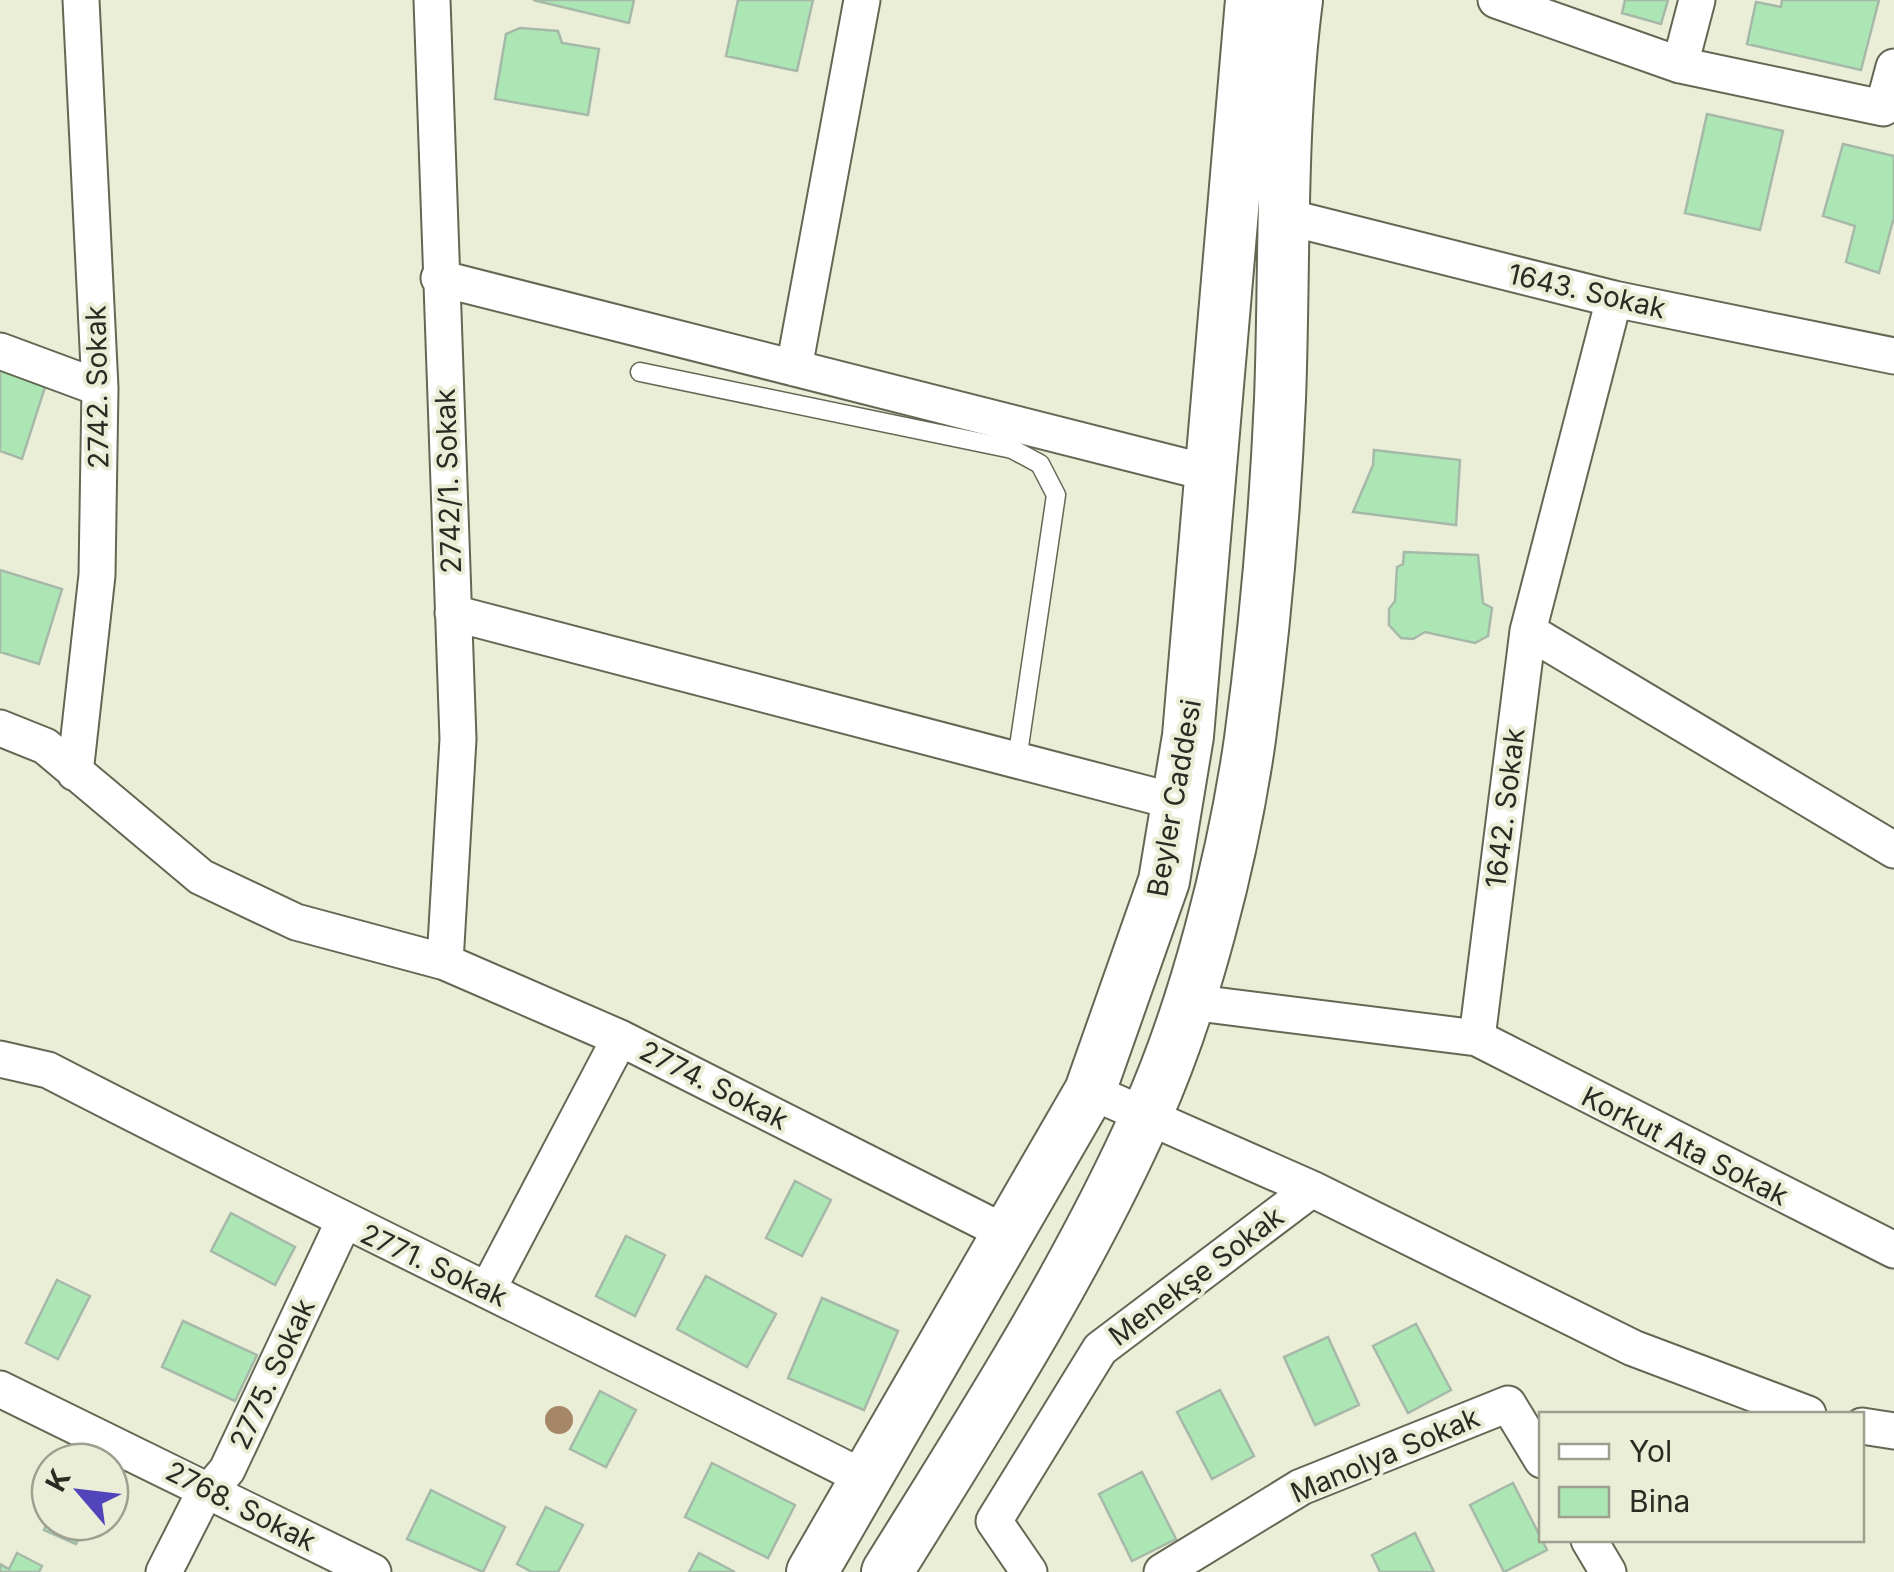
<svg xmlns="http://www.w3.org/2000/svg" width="1894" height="1572" font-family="Inter,sans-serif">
<rect width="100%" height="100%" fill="#eaeed7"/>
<path fill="#ace6b5" stroke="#a6b9a9" stroke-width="2.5" d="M 533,0 L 634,0 L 629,23 Z
M 738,0 L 813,0 L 797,71 L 726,56 Z
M 1625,0 L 1668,0 L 1661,24 L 1622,13 Z
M 1782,0 L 1879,0 L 1861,70 L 1747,44 L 1756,2 L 1781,7 Z
M 520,28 L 558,31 L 562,43 L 599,49 L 588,115 L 495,99 L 506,34 Z
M 1707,114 L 1783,131 L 1760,230 L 1685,213 Z
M 1843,144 L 1894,156 L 1894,217 L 1879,273 L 1846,262 L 1855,226 L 1823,216 Z
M 0,369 L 46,384 L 22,459 L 0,451 Z
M 1374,450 L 1460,460 L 1456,525 L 1353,512 L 1373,465 Z
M 1404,552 L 1478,555 L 1483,603 L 1492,608 L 1488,636 L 1475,643 L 1425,632 L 1413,639 L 1401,638 L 1389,625 L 1389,609 L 1395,601 L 1397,567 L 1403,564 Z
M 0,570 L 62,589 L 39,664 L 0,652 Z
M 795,1181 L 831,1200 L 802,1256 L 766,1238 Z
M 231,1213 L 295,1247 L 275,1285 L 211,1251 Z
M 626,1236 L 665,1255 L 635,1316 L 596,1296 Z
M 706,1276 L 776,1314 L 747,1367 L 677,1329 Z
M 57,1280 L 90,1296 L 58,1359 L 26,1343 Z
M 822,1298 L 898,1331 L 864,1410 L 788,1378 Z
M 183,1321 L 257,1355 L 235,1401 L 162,1367 Z
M 1416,1324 L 1451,1390 L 1408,1413 L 1373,1346 Z
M 1328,1337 L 1359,1405 L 1315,1425 L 1284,1357 Z
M 1220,1390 L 1254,1456 L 1212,1479 L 1177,1412 Z
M 600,1391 L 636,1410 L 606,1467 L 570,1449 Z
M 712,1463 L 795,1505 L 768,1558 L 685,1517 Z
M 1142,1472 L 1176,1539 L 1132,1561 L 1099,1494 Z
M 1513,1483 L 1547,1550 L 1504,1572 L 1470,1505 Z
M 431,1490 L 505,1527 L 483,1572 L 407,1539 Z
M 546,1507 L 583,1525 L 558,1572 L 532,1572 L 517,1564 Z
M 50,1516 L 50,1522 L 86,1522 L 76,1544 L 44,1530 Z
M 1415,1533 L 1434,1572 L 1380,1572 L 1372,1555 Z
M 17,1553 L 42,1566 L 39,1572 L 0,1572 L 0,1564 L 9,1569 Z
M 699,1553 L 735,1572 L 689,1572 Z"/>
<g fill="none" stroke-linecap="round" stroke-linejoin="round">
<g stroke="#646753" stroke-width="21">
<path id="lane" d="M 640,372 L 1012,449 L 1040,464 L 1056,495 L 1017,760"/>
</g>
<g stroke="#646753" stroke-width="39">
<path id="street" d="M 432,0 L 458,739 L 445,962
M 1496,0 L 1680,65 L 1883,108 L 1894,67
M 1680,65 L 1697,0
M 1283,216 L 1614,299 L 1894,356
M 439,278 L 1213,474
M 0,351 L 100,388
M 794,368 L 862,0
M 453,613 L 1177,802
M 1528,631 L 1894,850
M 0,728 L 45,746 L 201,877 L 296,922 L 445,962 L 620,1038 L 1008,1234
M 75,773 L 97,575 L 100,388 L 81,0
M 1190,1002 L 1477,1038 L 1528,631 L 1614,299
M 1477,1038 L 1894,1250
M 0,1059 L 48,1070 C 319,1210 594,1341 866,1479
M 1090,1091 L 1312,1189 L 1633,1348 L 1808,1414
M 488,1289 L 620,1038
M 0,1389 L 373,1572
M 1862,1426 L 1894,1431
M 1589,1540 L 1608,1572
M 164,1572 L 199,1503 L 227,1470 L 343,1223
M 1029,1572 L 994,1521 L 1100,1349 L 1312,1189
M 1162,1572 L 1301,1487 L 1508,1404 L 1542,1460"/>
</g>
<g stroke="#646753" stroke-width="54">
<path id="secondary" d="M 812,1572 L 1090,1091 L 1164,881 L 1188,736 L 1251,0
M 887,1572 C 979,1424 1075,1275 1146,1116 C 1195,1007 1233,858 1250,739 C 1265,628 1275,512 1280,399 C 1285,267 1280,132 1297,0"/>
</g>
<use href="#lane" stroke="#fff" stroke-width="18"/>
<use href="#street" stroke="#fff" stroke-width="35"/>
<use href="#secondary" stroke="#fff" stroke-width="50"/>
</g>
<circle fill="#a58767" cx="559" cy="1420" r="14"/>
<g text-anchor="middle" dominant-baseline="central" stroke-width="8" stroke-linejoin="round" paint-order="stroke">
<g font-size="28" fill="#2a2c23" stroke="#eaeed7">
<text transform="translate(1587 291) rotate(13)">1643. Sokak</text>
<text transform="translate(97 387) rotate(-91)">2742. Sokak</text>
<text transform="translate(448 481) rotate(-92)">2742/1. Sokak</text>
<text transform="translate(1174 798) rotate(-80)">Beyler Caddesi</text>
<text transform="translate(1505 808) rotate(-83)">1642. Sokak</text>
<text transform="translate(714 1085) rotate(27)">2774. Sokak</text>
<text transform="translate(1685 1146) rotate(27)">Korkut Ata Sokak</text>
<text transform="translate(434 1265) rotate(25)">2771. Sokak</text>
<text transform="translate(1196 1276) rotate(-37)">Menekşe Sokak</text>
<text transform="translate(272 1374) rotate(-65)">2775. Sokak</text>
<text transform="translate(1385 1455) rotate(-23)">Manolya Sokak</text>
<text transform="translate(241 1506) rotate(27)">2768. Sokak</text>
</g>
</g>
<rect x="1539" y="1412" width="325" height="130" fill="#eaeed7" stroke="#9da08f" stroke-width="2.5"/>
<rect x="1559" y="1444" width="50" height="15" fill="#ffffff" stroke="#9da08f" stroke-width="2.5"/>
<text x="1629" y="1462" font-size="30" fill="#2a2c23">Yol</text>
<rect x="1559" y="1487" width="50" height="30" fill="#ace6b5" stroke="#9da08f" stroke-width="2.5"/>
<text x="1629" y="1512" font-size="30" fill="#2a2c23">Bina</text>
<g transform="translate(80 1492) rotate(298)"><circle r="48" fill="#eaeed7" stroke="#9da08f" stroke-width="2.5"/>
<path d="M0-8L18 38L0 25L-18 38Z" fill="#5244bb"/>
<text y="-15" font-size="28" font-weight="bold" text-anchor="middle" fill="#2a2c23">K</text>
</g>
</svg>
